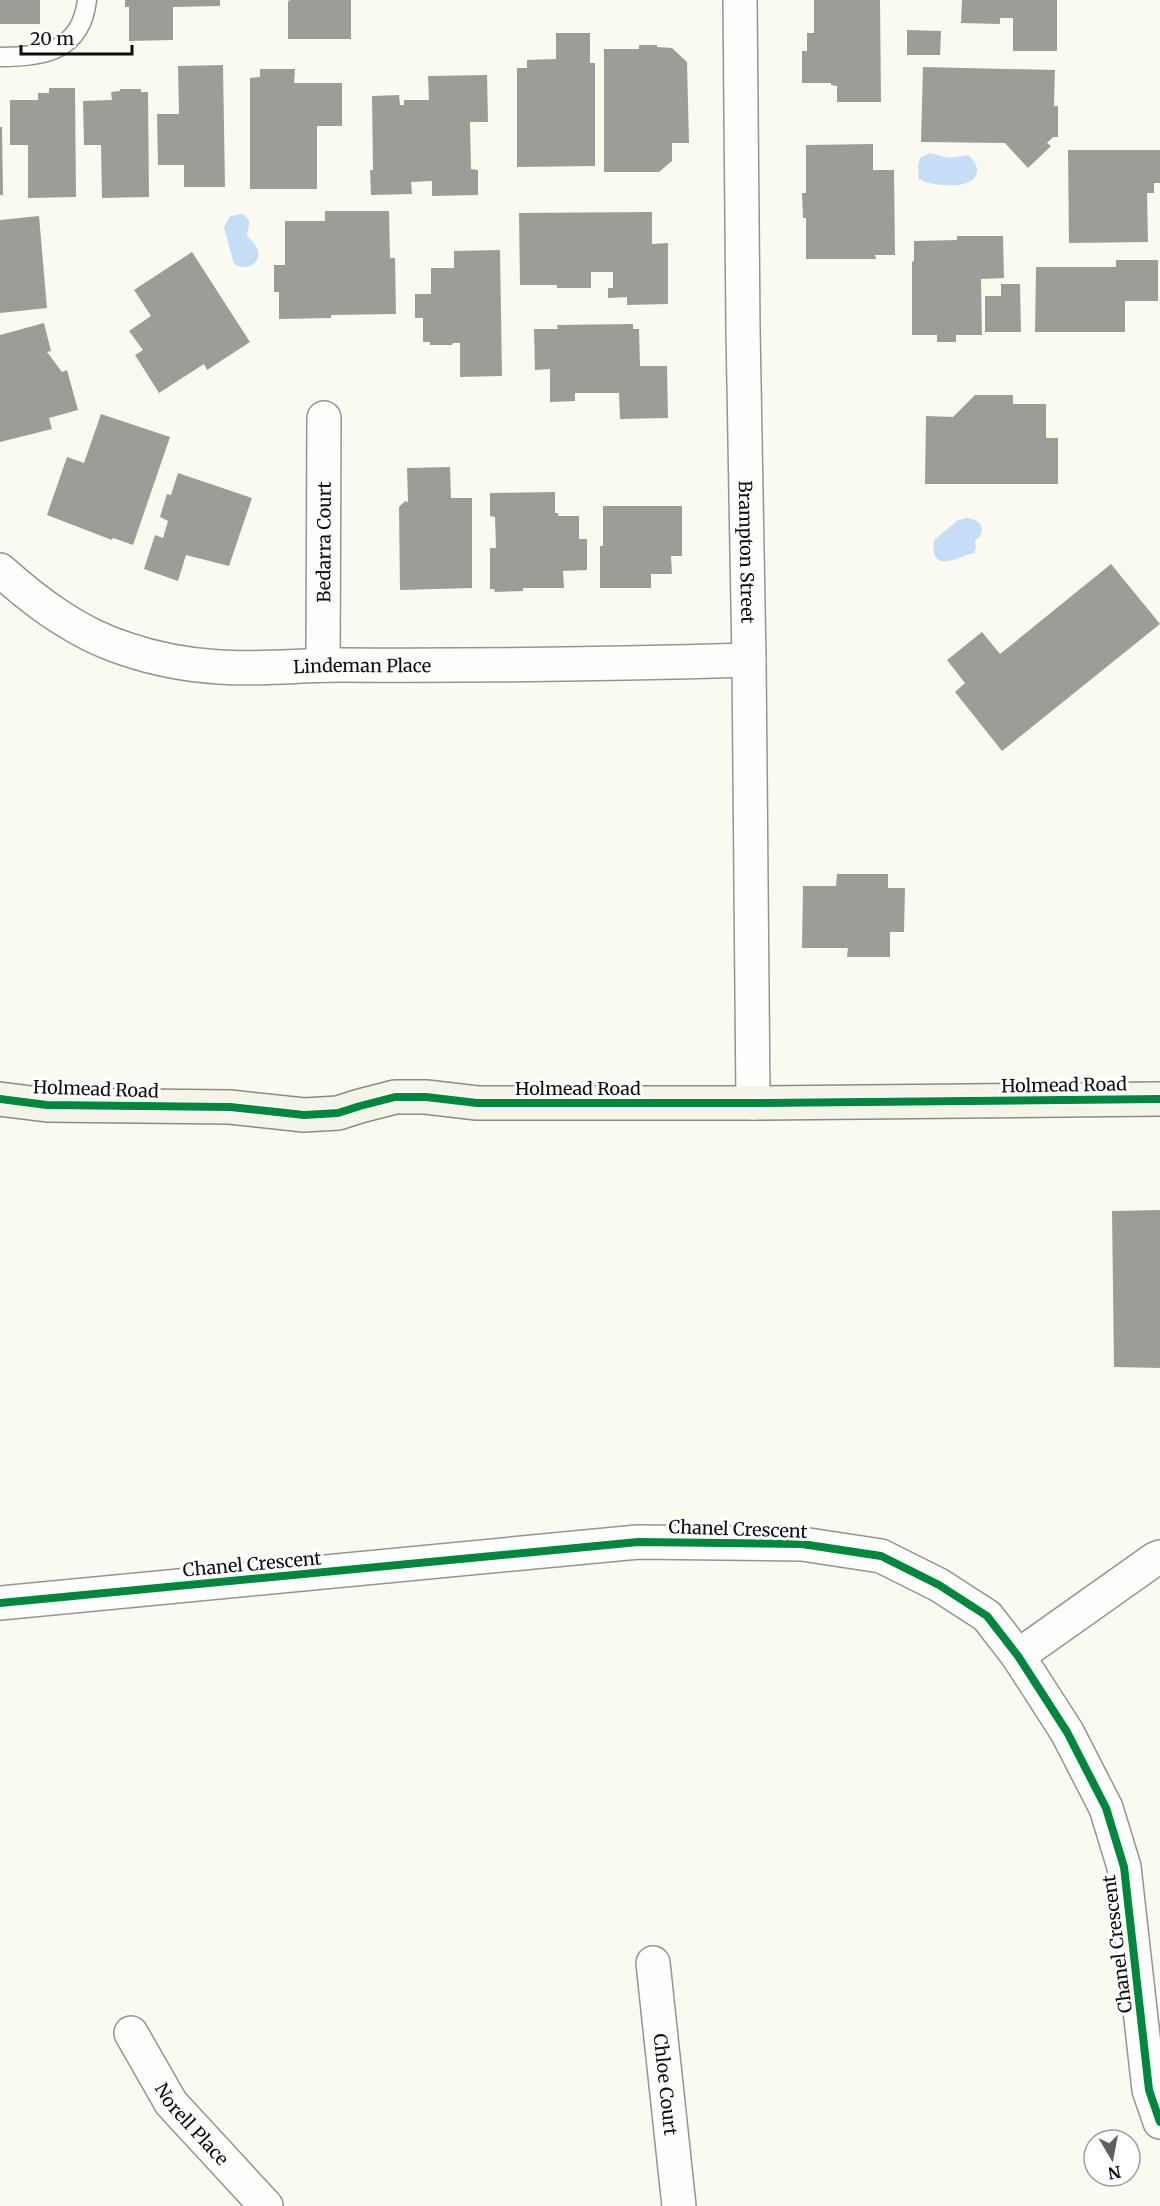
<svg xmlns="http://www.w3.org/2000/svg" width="1160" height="2206" font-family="Merriweather,serif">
<rect width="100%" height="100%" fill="#fbfaf1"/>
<path fill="#c6ddf7" d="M 930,153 L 949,158 L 968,155 C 973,160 978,165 977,172 C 974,190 938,186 925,182 L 919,179 L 918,166 L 920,158 Z
M 242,214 C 253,219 248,226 247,235 C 250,240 257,245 258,251 C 261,266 244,271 234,264 L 224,227 L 230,216 Z
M 967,518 C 979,519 986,527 979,538 L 975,540 L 976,548 L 974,553 C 956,558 929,574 934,540 L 958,520 Z"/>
<path fill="#9e9c97" d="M 0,0 L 40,0 L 40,24 L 0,24 Z
M 125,0 L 220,0 L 220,6 L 173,7 L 173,40 L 129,41 L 129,7 L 125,7 Z
M 290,0 L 351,0 L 351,39 L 288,39 L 288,1 Z
M 814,0 L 880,0 L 881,102 L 837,102 L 837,86 L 831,85 L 831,83 L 802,83 L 802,51 L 807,51 L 807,33 L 814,33 Z
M 962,0 L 1057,0 L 1057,51 L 1013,51 L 1013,18 L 1000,18 L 1000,24 L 961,23 Z
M 907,30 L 941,31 L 940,55 L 907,55 Z
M 556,33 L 590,33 L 590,63 L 595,63 L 595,166 L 517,167 L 517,68 L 527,68 L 527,60 L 556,59 Z
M 639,45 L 657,45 L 657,47 L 672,48 L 687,62 L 689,143 L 672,143 L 672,161 L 659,172 L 604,172 L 604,49 L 639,49 Z
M 223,65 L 225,187 L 184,187 L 184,165 L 158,165 L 157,114 L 179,114 L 178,66 Z
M 923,67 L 1055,70 L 1054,106 L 1058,106 L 1058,137 L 1053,137 L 1047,143 L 1051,146 L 1028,168 L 1005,143 L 921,142 Z
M 260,69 L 295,69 L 294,83 L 342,83 L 342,126 L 317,126 L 317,189 L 250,189 L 250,78 L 260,77 Z
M 487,75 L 488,122 L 470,122 L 471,169 L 478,170 L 478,195 L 432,196 L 432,181 L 411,182 L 412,194 L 371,195 L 370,170 L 373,170 L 372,96 L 399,95 L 400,105 L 404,105 L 404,100 L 429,100 L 428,76 Z
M 49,88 L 75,88 L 76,197 L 28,198 L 28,145 L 10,145 L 10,100 L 38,100 L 38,93 L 49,93 Z
M 120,89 L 141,89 L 141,92 L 148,92 L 149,197 L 102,198 L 101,145 L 84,145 L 83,101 L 112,100 L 111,92 L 120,91 Z
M 0,127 L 2,127 L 3,195 L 0,195 Z
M 873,144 L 873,170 L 894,170 L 895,255 L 875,255 L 876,259 L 806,259 L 806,218 L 803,218 L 802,193 L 806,193 L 806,145 Z
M 1068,150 L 1160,150 L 1160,183 L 1154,183 L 1154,193 L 1147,193 L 1148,242 L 1069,243 Z
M 325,211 L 389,211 L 390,258 L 395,258 L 396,314 L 331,315 L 331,318 L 279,319 L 279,292 L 274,292 L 274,265 L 285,265 L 285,221 L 325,221 Z
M 652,212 L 652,244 L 668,243 L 668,304 L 627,305 L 627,297 L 608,298 L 608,288 L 613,288 L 613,272 L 591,272 L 591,288 L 557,288 L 557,285 L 520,285 L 519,213 Z
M 39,216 L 47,308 L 0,313 L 0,220 Z
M 957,236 L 1003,236 L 1004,278 L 981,279 L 982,335 L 956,335 L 956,342 L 937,342 L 937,335 L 912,335 L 912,262 L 914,261 L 914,241 L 957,240 Z
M 500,250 L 502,376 L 460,377 L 460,343 L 453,343 L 452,345 L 430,345 L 430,342 L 423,342 L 423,318 L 415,318 L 415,294 L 431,294 L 431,268 L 454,268 L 454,251 Z
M 192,252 L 250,342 L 207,370 L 204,364 L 159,393 L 135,355 L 143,350 L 129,331 L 151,316 L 134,290 Z
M 1116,260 L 1158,260 L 1158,301 L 1125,301 L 1125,332 L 1035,332 L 1036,267 L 1116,267 Z
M 1001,284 L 1020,284 L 1021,332 L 985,332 L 985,296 L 1001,296 Z
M 44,323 L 51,351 L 47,352 L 62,372 L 67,370 L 78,410 L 49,418 L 52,429 L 0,442 L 0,335 Z
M 633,324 L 633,329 L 639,329 L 640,366 L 667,366 L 668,418 L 620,419 L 619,393 L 575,393 L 575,401 L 550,402 L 550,369 L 535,370 L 534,329 L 558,329 L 557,325 Z
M 975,395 L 1013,395 L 1013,404 L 1046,404 L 1046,438 L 1058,438 L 1058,484 L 925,484 L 926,416 L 953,417 Z
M 101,414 L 170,437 L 133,545 L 113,538 L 112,540 L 47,515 L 67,457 L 84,463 Z
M 450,467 L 451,498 L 472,498 L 472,588 L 400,590 L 399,507 L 405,501 L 408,502 L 407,468 Z
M 178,473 L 252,498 L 229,566 L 186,555 L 178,581 L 144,569 L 155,535 L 163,538 L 168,521 L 160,517 L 167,494 L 171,495 Z
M 555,492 L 555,513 L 558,513 L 558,516 L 579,516 L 579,539 L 587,539 L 587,570 L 563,571 L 564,588 L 523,588 L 523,591 L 495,592 L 494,589 L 490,589 L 490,548 L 496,548 L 495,517 L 490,516 L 490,493 Z
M 603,506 L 682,506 L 682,556 L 671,556 L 672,574 L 651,574 L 651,588 L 600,588 L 600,546 L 603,546 Z
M 1111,564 L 1160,624 L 1002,751 L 955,692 L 965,683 L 947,660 L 982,632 L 1000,654 Z
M 837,874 L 888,874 L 888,888 L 905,888 L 904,932 L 890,932 L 890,957 L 847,957 L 848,948 L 802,948 L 803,886 L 836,886 Z
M 1160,1210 L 1160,1368 L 1114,1367 L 1112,1211 Z"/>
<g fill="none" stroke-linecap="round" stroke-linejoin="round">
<g stroke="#949490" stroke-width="21">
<path id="lane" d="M 0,57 C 44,57 81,51 87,0"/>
</g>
<g stroke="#949490" stroke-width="36">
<g id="street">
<path id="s1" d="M 740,0 L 743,329 L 749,660 L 753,1103"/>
<path id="s2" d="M 0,570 C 37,603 78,634 126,649 C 155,659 188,665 219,667 C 259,670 301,665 341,665 C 478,666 613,664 749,660"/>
<path id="s3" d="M 323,665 L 324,418"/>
<path d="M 0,1603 L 638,1542 L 802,1544 L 881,1556 L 939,1585 L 987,1616 L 1018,1656 L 1067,1732 L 1106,1808 L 1124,1867 L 1149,2090 L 1160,2122"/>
<path d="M 1018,1656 L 1155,1559 L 1160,1557"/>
<path id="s4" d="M 653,1963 L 679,2206"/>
<path id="s5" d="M 131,2033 L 171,2103 L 266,2206"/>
</g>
</g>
<g stroke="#8b8a86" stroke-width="36">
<path id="secondary" d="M 0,1099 L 47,1105 L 230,1107 L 304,1115 L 338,1113 L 360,1106 L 395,1097 L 426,1097 L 477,1103 L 753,1103 L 1160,1099"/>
</g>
<use href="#lane" stroke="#fefefd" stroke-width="18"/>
<use href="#street" stroke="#fefefd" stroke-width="33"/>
<use href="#secondary" stroke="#f4f5e8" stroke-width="33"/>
<g stroke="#fff" stroke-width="11">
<path id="cycleway" d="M 0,1099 L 47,1105 L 230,1107 L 304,1115 L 338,1113 L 360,1106 L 395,1097 L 426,1097 L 477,1103 L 753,1103 L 1160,1099
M 0,1603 L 638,1542 L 802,1544 L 881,1556 L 939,1585 L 987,1616 L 1018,1656 L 1067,1732 L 1106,1808 L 1124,1867 L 1149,2090 L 1160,2122"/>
</g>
<use href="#cycleway" stroke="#00873e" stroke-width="8"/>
</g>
<g text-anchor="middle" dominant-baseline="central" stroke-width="6" stroke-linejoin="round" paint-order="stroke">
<g font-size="18" fill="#0d0d0d" stroke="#fff">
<text stroke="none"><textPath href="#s3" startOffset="123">Bedarra Court</textPath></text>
<text stroke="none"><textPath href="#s1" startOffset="552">Brampton Street</textPath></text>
<text stroke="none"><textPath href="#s2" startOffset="388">Lindeman Place</textPath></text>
<text transform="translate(1064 1085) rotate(-1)">Holmead Road</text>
<text x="578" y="1088">Holmead Road</text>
<text transform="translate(96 1089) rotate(2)">Holmead Road</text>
<text transform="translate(738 1529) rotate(2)">Chanel Crescent</text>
<text transform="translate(252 1564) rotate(-5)">Chanel Crescent</text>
<text transform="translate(1117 1944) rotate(-97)">Chanel Crescent</text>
<text stroke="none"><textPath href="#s4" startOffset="122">Chloe Court</textPath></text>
<text stroke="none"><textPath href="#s5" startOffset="110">Norell Place</textPath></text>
</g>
</g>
<g transform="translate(1112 2158) rotate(170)"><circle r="28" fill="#ffffff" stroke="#9e9e9e" stroke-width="1.5"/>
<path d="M0-4.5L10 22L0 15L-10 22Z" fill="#60605d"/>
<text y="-9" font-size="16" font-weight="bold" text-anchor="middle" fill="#0d0d0d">N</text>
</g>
<path d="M21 45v9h111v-9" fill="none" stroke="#0d0d0d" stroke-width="3"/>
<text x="30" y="45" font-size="18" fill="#0d0d0d" stroke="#ffffff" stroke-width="4.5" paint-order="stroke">20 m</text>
</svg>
